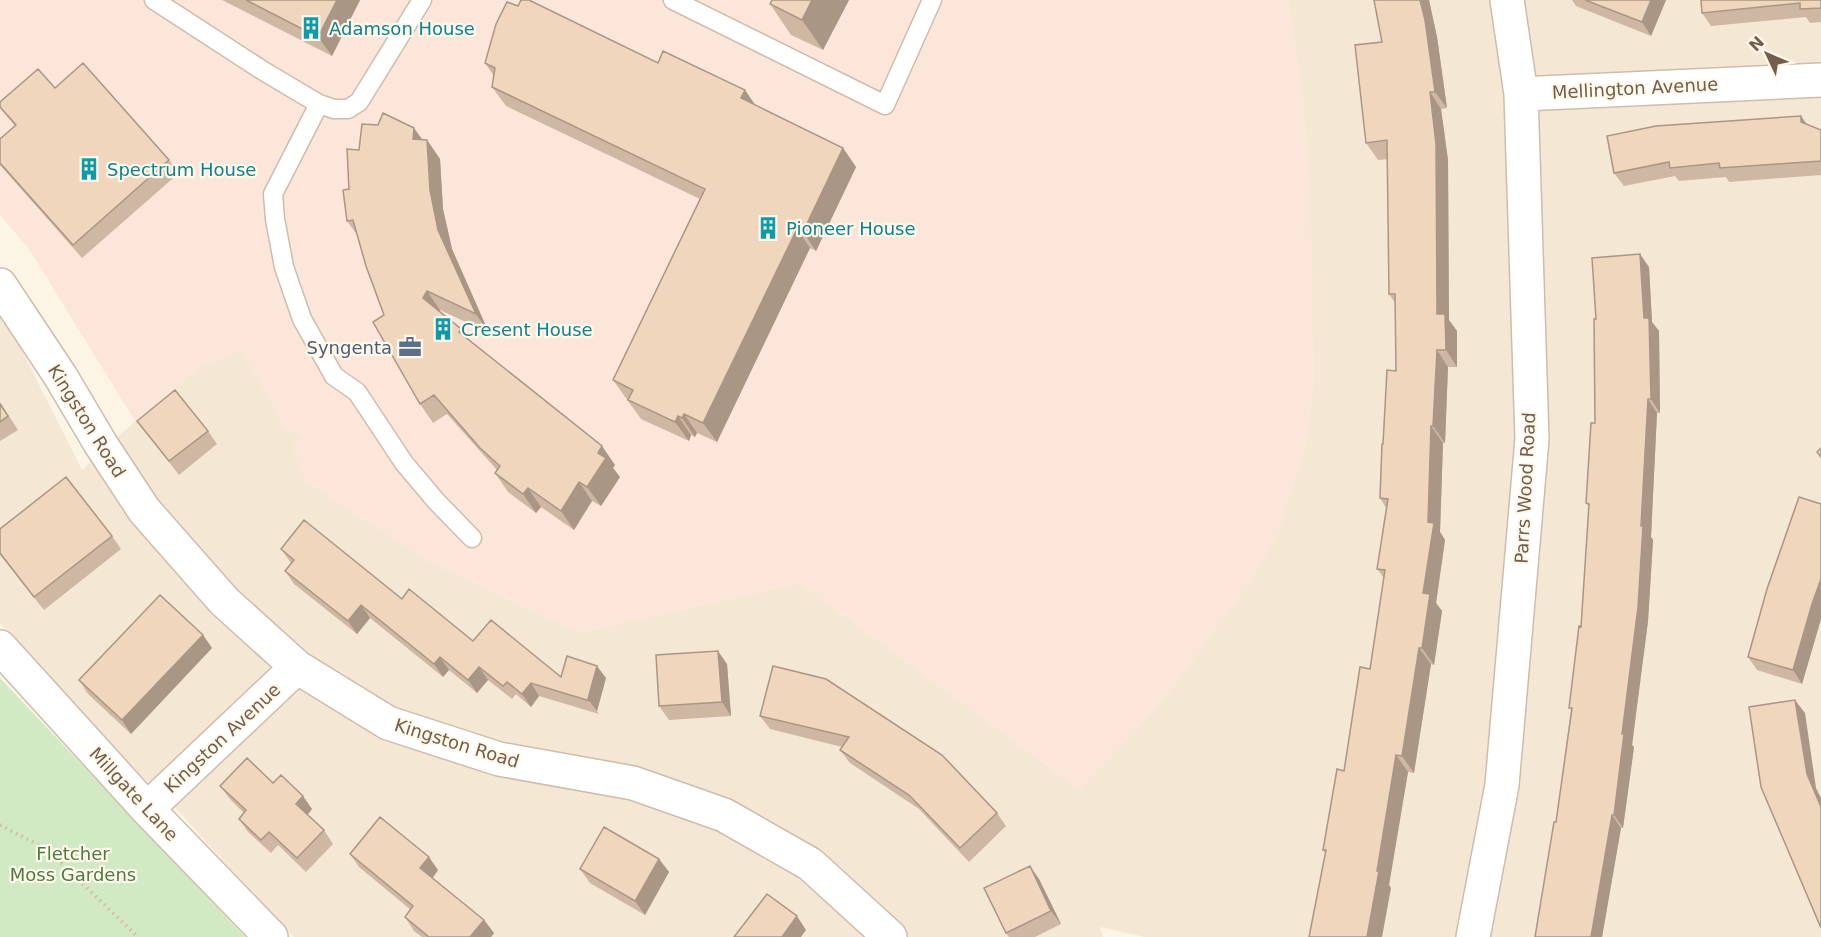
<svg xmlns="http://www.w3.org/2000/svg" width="1821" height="937" font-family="'DejaVu Sans',sans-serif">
<rect width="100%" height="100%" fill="#fcf5e6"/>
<path fill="#f4e7d4" d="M 1288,0 L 1821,0 L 1821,937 L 1145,937 L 1100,927 L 1103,937 L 294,937 L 279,923 L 182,815 L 138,772 L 0,624 L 0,307 L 82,470 L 135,421 L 199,367 L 242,350 L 285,427 L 304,436 L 578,633 L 800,583 L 1079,789 L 1155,710 L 1249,584 L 1278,533 L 1306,445 L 1314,379 L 1309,193 L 1306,135 L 1300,77 Z"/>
<path fill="#fce6da" d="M 0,0 L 1288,0 L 1300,77 L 1306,135 L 1312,253 L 1314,379 L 1306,445 L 1278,534 L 1249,584 L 1155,710 L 1079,789 L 800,583 L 578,633 L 432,564 L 305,481 L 292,446 L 304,436 L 285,427 L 242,350 L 199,367 L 135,421 L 29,249 L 0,215 Z"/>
<path fill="#d1eac4" d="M 0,678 L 245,937 L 0,937 Z"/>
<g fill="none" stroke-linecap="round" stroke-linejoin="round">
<g stroke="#cebdac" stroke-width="21">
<path id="service" d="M 154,0 L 265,72 L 319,104 L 334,109 L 348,109 L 359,102 L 422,0
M 673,0 L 885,105 L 932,0
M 319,104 L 273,194 L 275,219 L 284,267 L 302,319 L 334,376 L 357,392 L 404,463 L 436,501 L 472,538"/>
</g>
<g stroke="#cebdac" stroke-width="36">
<path id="minor" d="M 1521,94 L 1821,80
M 0,285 L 61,377 L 100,443 L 144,510 L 224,601 L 297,667 L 388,723 L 499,759 L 633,783 L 724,815 L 810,864 L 890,937
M 0,647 L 147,809 L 271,937
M 147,809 L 297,667
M 1473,937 L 1502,785 L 1532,439 L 1521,94 L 1507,0"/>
</g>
<path stroke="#d6b9a1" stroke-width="4" stroke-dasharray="1.5 4.5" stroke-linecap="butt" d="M 0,825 L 39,845 L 60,862 L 138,937"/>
<use href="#service" stroke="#fff" stroke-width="18"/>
<use href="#minor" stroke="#fff" stroke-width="33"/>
</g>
<path fill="#cfb8a3" d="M 222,0 L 360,0 L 332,56 Z
M 849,0 L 823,50 L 791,35 L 770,4 Z
M 1374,0 L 1429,0 L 1437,37 L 1447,108 L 1441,109 L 1448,160 L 1449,320 L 1457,331 L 1457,367 L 1448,367 L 1445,443 L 1443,443 L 1440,532 L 1445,540 L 1436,603 L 1442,611 L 1434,665 L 1431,664 L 1414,773 L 1408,772 L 1389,885 L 1391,888 L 1325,853 L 1323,850 L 1370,669 L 1384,578 L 1377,569 L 1386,508 L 1380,498 L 1383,444 L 1396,371 L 1395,303 L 1389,294 L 1388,159 L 1378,160 L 1366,143 L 1382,42 Z
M 1572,0 L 1666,0 L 1651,36 L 1576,6 Z
M 1821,0 L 1821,22 L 1810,23 L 1806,17 L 1711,26 L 1702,13 Z
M 485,63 L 658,63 L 755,105 L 843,148 L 856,167 L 816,251 L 810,248 L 717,442 L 697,433 L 695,437 L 691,435 L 689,441 L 641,419 L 613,380 L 700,199 L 506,106 L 492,87 L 494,76 Z
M 55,88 L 169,160 L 179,173 L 82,258 L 0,165 L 0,139 L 15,126 L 0,107 Z
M 1807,125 L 1821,130 L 1821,175 L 1729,182 L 1726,177 L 1679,181 L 1675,176 L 1624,186 L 1614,173 Z
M 422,140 L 427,140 L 440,159 L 443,209 L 452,249 L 489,333 L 440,310 L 439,311 L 461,329 L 467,338 L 615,465 L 613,468 L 620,477 L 601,506 L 592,501 L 574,530 L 541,507 L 536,513 L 508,492 L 495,473 L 497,470 L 447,414 L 433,423 L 420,404 L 358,236 L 347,221 L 349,189 L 359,150 Z
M 1649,267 L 1652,322 L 1659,331 L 1660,413 L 1657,413 L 1651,537 L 1653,540 L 1648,621 L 1632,745 L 1634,747 L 1623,828 L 1621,828 L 1602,937 L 1535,937 L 1556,822 L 1571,710 L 1569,708 L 1581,627 L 1589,507 L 1586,503 L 1595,423 L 1596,319 Z
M 0,402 L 18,430 L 0,441 Z
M 137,421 L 208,431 L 217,444 L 179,475 Z
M 1821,504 L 1821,619 L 1802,684 L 1757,670 L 1748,657 Z
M 0,529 L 112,536 L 121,549 L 44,610 L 0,555 Z
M 281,549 L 402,599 L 473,641 L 561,677 L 606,678 L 597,711 L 599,714 L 539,696 L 531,707 L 516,694 L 512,699 L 488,680 L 477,693 L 449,670 L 443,677 L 370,618 L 357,634 L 294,584 L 285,571 L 291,563 Z
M 203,635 L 212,648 L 131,734 L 88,694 L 79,680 Z
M 727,664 L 731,716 L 669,720 L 659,706 Z
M 773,666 L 997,813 L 1006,826 L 969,862 L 919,809 L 850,763 L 840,750 L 842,747 L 770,729 L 760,716 Z
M 273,783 L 312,809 L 307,815 L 324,830 L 333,844 L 306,872 L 278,845 L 271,853 L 248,832 L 239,819 L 244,813 L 230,799 L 220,786 Z
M 350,854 L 438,870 L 433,878 L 484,920 L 494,933 L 491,937 L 422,937 L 414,931 L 405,917 L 411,910 L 359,867 Z
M 659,859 L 669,872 L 645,915 L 590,883 L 580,869 Z
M 1039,879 L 1061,924 L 1035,937 L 1009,937 L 1006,933 Z"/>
<path fill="#a99685" d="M 337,0 L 360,0 L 332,56 L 318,37 Z
M 812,0 L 849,0 L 823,50 L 802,20 Z
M 1420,0 L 1429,0 L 1437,37 L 1447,108 L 1435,92 Z
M 1651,0 L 1666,0 L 1651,36 L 1642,22 Z
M 745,90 L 758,109 L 741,98 Z
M 1430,92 L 1441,109 L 1448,160 L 1449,320 L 1457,331 L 1457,367 L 1446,350 L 1437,314 Z
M 1801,116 L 1810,129 L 1801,122 Z
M 414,128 L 427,146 L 427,140 L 440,159 L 443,209 L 452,249 L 489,333 L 476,314 L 438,230 L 413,139 Z
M 843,148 L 856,167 L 816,251 L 803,232 Z
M 797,229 L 810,248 L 717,442 L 703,423 Z
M 1640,254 L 1649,267 L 1652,322 L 1659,331 L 1660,413 L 1651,399 L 1644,318 Z
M 427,291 L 440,310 L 436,317 L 423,298 Z
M 1437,350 L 1448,367 L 1445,443 L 1433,426 Z
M 1648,399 L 1657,413 L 1651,537 L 1653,540 L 1648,621 L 1632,745 L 1634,747 L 1623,828 L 1614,815 L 1622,734 L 1641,526 Z
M 684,414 L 697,433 L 695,437 L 682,418 Z
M 678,416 L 691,435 L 689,441 L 675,422 Z
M 1431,426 L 1443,443 L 1440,532 L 1445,540 L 1436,603 L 1442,611 L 1434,665 L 1422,648 L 1423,593 L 1428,522 Z
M 602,446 L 615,465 L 613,468 L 620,477 L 601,506 L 587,487 L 598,453 Z
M 579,482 L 592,501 L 574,530 L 561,511 Z
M 528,488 L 541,507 L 536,513 L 523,494 Z
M 1821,579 L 1821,619 L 1802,684 L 1793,670 L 1812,604 Z
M 361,605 L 370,618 L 357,634 L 348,621 Z
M 203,635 L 212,648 L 131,734 L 122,720 Z
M 1419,648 L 1431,664 L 1414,773 L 1402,756 Z
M 718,651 L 727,664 L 731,716 L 722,702 Z
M 440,657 L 449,670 L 443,677 L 434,664 Z
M 597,666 L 606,678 L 597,711 L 588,699 Z
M 479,667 L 488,680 L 477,693 L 468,680 Z
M 531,683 L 539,696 L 531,707 L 522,694 Z
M 1795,700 L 1805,713 L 1816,788 L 1821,798 L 1821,807 L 1807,774 Z
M 1396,755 L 1408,772 L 1389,885 L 1391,888 L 1382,937 L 1367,937 L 1377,871 Z
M 303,796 L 312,809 L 305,818 L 296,804 Z
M 1612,815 L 1621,828 L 1602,937 L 1591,937 Z
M 429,857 L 438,870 L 430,881 L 420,868 Z
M 659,859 L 669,872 L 645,915 L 635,901 Z
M 1030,866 L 1039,879 L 1061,924 L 1051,911 Z
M 797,916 L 806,930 L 801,937 L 782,937 Z
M 484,920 L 494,933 L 491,937 L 470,937 Z"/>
<path fill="#f1d6be" stroke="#a99685" stroke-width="1.5" d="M 246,0 L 337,0 L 318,37 Z
M 521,0 L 529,0 L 658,63 L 663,51 L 745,90 L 741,98 L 843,148 L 803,232 L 797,229 L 703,423 L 684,414 L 682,418 L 678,416 L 675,422 L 628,400 L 633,390 L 613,380 L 705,189 L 492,87 L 495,68 L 485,63 L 496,24 L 507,2 L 518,6 Z
M 772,0 L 812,0 L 802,20 L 770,4 Z
M 1374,0 L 1420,0 L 1425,20 L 1435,92 L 1430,92 L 1436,144 L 1437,314 L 1445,314 L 1446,350 L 1437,350 L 1433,426 L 1431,426 L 1428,522 L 1434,523 L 1423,593 L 1430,594 L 1422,648 L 1419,648 L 1402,756 L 1396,755 L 1377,871 L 1379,871 L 1367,937 L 1309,937 L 1326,850 L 1323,850 L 1337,769 L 1344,771 L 1360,667 L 1370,669 L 1385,570 L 1377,569 L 1388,499 L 1380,498 L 1382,444 L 1383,444 L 1387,370 L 1396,371 L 1395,294 L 1389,294 L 1387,140 L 1366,143 L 1355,45 L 1382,42 Z
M 1585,0 L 1651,0 L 1642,22 Z
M 1701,0 L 1821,0 L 1821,8 L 1800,9 L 1800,3 L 1702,13 Z
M 83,63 L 169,160 L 73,245 L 0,163 L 0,139 L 16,125 L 0,107 L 0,102 L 38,69 L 55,88 Z
M 383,113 L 414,128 L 413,139 L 427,140 L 430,190 L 438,230 L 476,314 L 427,291 L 423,298 L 461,329 L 459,332 L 602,446 L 598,453 L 606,458 L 587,487 L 579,482 L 561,511 L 528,488 L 523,494 L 495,473 L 500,466 L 480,448 L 434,395 L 420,404 L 373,322 L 384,315 L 366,266 L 353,220 L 347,221 L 343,190 L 349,189 L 347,149 L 359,150 L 362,124 L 378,125 Z
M 1801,116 L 1801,122 L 1821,130 L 1821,161 L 1720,168 L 1719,163 L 1670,168 L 1669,162 L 1614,173 L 1607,136 L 1656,126 Z
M 1640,254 L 1644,318 L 1649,318 L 1651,399 L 1648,399 L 1641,526 L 1643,526 L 1638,607 L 1622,734 L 1624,734 L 1614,815 L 1612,815 L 1591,937 L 1535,937 L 1554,822 L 1556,822 L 1572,708 L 1569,708 L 1579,626 L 1581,627 L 1589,504 L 1586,503 L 1591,423 L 1595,423 L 1594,319 L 1596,319 L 1592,258 Z
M 175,390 L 208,431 L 169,461 L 137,421 Z
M 0,404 L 8,416 L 0,422 Z
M 1821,448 L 1821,457 L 1817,452 Z
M 66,477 L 112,536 L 34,597 L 0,553 L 0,529 Z
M 1799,497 L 1821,504 L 1821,579 L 1812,604 L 1793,670 L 1748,657 L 1767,589 Z
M 304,520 L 402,599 L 409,589 L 473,641 L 491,620 L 561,677 L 567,656 L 597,666 L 588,699 L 590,701 L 531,683 L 522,694 L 507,682 L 503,686 L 479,667 L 468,680 L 440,657 L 434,664 L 361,605 L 348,621 L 285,571 L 294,560 L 281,549 Z
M 160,595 L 203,635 L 122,720 L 79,680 Z
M 718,651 L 722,702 L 659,706 L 656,655 Z
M 773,666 L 826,679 L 942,755 L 997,813 L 960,848 L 909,795 L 840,750 L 849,737 L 760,716 Z
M 1795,700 L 1807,774 L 1821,807 L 1821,928 L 1761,787 L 1749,707 Z
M 247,758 L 273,783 L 281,775 L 303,796 L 296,804 L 324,830 L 297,858 L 269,832 L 261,840 L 239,819 L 246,810 L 220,786 Z
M 380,817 L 429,857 L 420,868 L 484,920 L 470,937 L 429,937 L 405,917 L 413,906 L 350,854 Z
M 604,827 L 659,859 L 635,901 L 580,869 Z
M 1030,866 L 1051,911 L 1006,933 L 984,888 Z
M 767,894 L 797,916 L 782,937 L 734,937 Z"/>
<defs>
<g id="building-bare" transform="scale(1.8)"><path d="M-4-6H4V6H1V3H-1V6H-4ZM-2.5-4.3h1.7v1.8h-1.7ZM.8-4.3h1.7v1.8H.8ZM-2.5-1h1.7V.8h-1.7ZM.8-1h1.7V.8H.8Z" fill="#0f9aa8" stroke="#fff9ec" stroke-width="2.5" paint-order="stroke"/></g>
<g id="office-bare" transform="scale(1.8)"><path d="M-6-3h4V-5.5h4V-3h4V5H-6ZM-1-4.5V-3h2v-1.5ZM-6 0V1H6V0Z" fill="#5c6f8a" stroke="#fff9ec" stroke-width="2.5" paint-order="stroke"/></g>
</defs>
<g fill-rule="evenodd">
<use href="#building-bare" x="311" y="28"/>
<use href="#building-bare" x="89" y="169"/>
<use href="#building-bare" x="768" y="228"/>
<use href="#building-bare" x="443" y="329"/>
<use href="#office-bare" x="410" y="347"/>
</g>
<g text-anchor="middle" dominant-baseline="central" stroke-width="4.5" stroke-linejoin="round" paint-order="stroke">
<g font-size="18" fill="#0d838f" stroke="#fff9ec" text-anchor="start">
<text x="329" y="28">Adamson House</text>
<text x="107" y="169">Spectrum House</text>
<text x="786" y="228">Pioneer House</text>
<text x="461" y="329">Cresent House</text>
</g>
<g font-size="18" fill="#755d4b" stroke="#fff9ec">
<text transform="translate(1635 88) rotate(-3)">Mellington Avenue</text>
<text transform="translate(87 421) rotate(58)">Kingston Road</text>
<text transform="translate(1525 488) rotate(-87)">Parrs Wood Road</text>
<text transform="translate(222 738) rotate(-43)">Kingston Avenue</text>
<text transform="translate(457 743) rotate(17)">Kingston Road</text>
<text transform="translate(134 794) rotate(47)">Millgate Lane</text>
</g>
<g font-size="18" fill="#4e5e75" stroke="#fff9ec" text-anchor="end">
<text x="392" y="347">Syngenta</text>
</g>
<g font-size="18" fill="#4f7b42" stroke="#fff9ec">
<text x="73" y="853">Fletcher<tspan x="73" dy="21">Moss Gardens</tspan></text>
</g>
</g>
<g transform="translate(1767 54) rotate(314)" stroke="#fff9ec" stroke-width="4.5" paint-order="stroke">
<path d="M0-4.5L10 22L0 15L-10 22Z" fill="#755d4b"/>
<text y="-9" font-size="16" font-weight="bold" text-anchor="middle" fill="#755d4b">N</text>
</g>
</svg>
